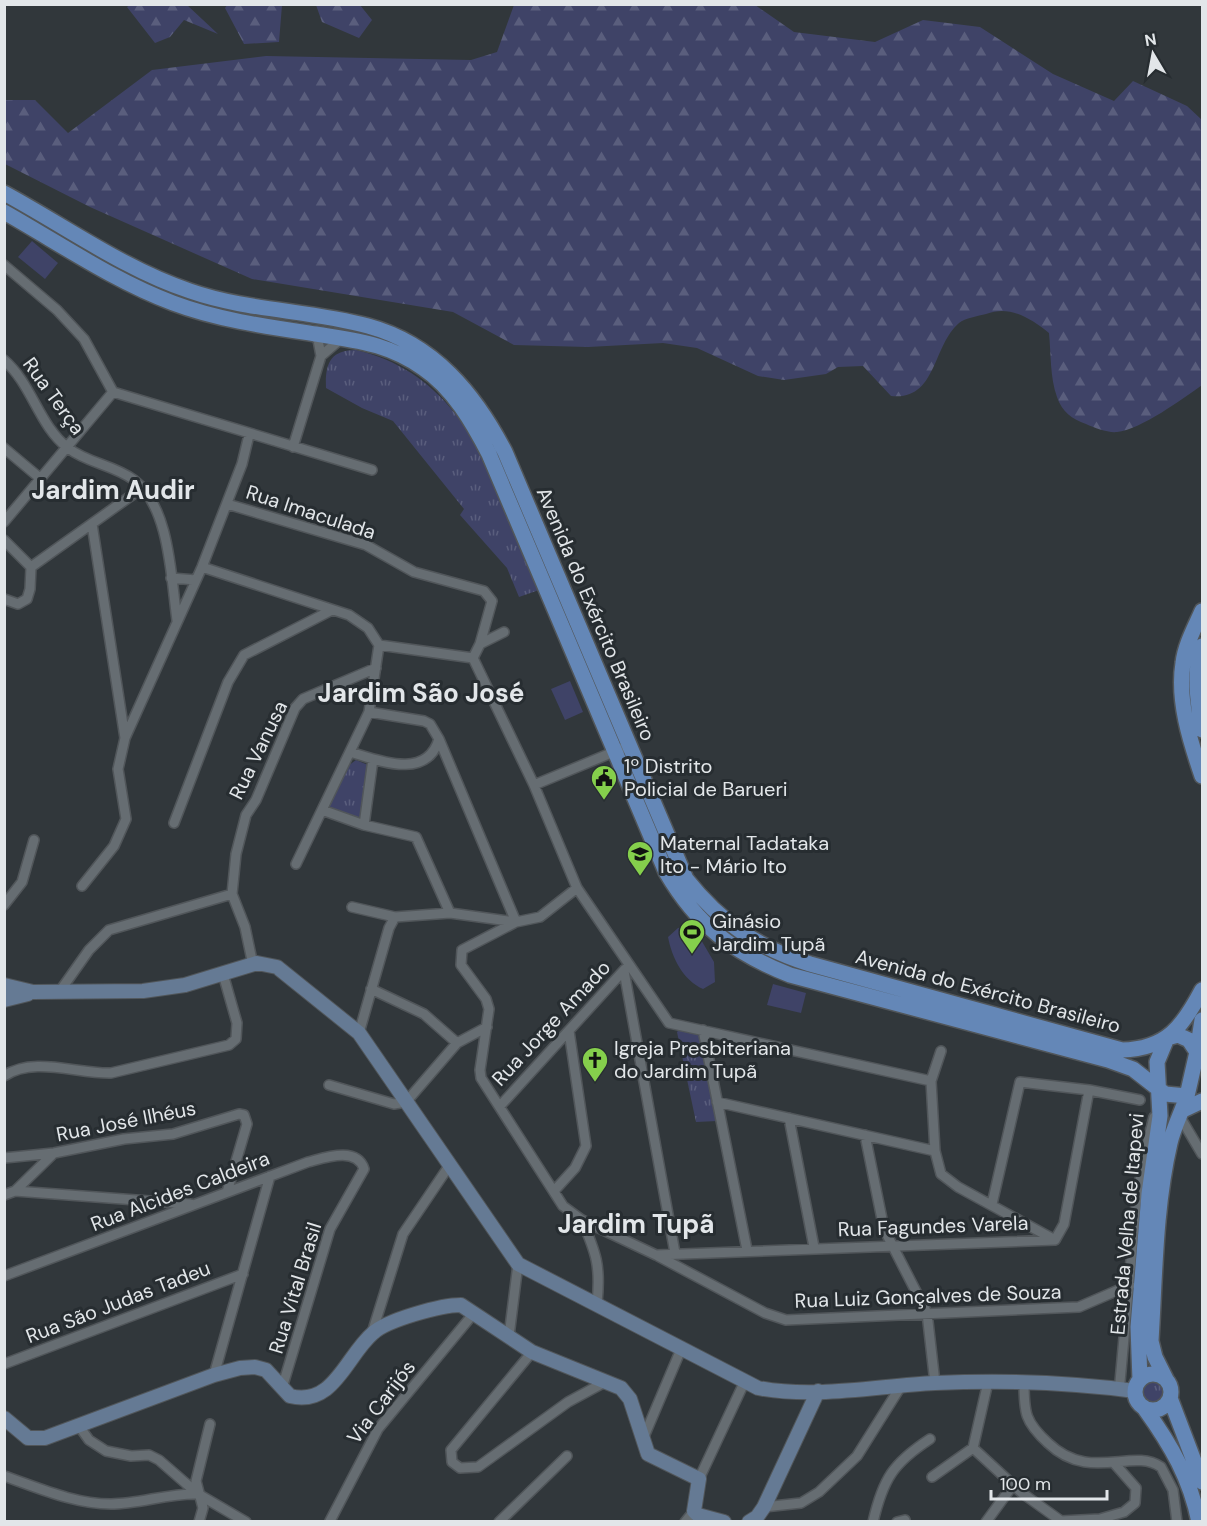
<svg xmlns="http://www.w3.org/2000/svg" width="1207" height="1526" font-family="'DM Sans',sans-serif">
<defs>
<pattern id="grass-tufts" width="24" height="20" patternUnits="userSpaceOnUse" patternTransform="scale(1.5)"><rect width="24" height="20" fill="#3f4367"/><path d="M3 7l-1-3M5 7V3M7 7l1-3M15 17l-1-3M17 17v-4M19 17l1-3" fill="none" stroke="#5a5e7d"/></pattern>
<pattern id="forest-firs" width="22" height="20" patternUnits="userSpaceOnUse" patternTransform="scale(1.5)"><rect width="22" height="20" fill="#3f4367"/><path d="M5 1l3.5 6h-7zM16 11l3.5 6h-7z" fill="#5a5e7d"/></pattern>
</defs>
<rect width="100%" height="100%" fill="#31373b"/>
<path fill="url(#grass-tufts)" d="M 356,350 C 472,377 499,494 539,590 L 519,597 L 507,568 L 460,515 L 464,509 L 393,421 L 362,408 L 326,388 C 325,364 330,350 356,350 Z
M 356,760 L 368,765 L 361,818 L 358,819 L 329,810 L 328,807 L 348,766 Z
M 679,1030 L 698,1033 L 702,1037 L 717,1121 L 696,1122 L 677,1032 Z
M1143 1392a11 11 0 1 1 22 0a11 11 0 1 1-22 0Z"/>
<path fill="url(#forest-firs)" d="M 228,4 L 282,5 L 279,42 L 244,44 L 225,8 Z
M 130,5 L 187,5 L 218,34 L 184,20 L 170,37 L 155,43 L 127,7 Z
M 316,5 L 360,5 L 372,20 L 359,38 L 322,22 Z
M 514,5 L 755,5 L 794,32 L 875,42 L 923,20 L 980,27 L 1053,74 L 1114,101 L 1133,81 L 1187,106 L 1202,120 L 1202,385 C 1184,398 1140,430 1117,432 C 1108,433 1095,428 1086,424 C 1072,419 1062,412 1057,397 C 1050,378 1051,353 1049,333 C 1030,318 1010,305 986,314 C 978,316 965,318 959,323 C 932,346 937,401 891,396 L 863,366 L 838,367 L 826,374 L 784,380 L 758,376 L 697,348 L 663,343 L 588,347 L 514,345 L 453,312 L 252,279 L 90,207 L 5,164 L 5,100 L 35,100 L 68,133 L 152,70 L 266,56 L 471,60 L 497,52 Z"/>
<path fill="#3f4367" d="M 32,241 L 58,263 L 45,279 L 18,257 Z
M 570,681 L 583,712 L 565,720 L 551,689 Z
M 688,925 L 693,926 L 714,962 L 715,982 L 703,989 C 683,980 672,958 668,937 L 678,928 Z
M 773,984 L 806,993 L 801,1013 L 767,1005 Z"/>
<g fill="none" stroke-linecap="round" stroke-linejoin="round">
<g stroke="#51565a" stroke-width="12">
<path id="street" d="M 4,265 L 57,310 L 84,339 L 113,392 L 372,470
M 321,356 L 342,338
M 4,360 C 32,384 39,426 68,448 C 87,463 114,465 134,480 C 170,507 171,578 177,620
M 293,447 L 321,356 L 318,340 L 313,334
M 4,448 L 41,479
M 227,504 L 366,545 L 414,572 L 484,591 L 492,601 L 480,644 L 473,658
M 4,522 L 113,392
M 92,524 L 125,738
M 4,540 L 31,567
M 31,567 L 142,488
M 202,567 L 349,615 L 368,628 L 379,645
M 171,578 L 196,580
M 4,599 L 18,604 L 27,599 L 30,589 L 31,567
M 480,644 L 504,632
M 379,645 L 473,658
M 473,658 L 534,785 L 577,888 L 669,1023 L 931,1081
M 439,739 L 516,922
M 350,752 C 380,761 427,780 439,739 L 430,724 L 424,721 L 369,712
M 534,785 L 628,746
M 322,810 L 364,825 L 416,837 L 450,913
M 174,823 L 228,682 L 244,655 L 332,610
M 364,825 L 373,759
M 296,864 L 369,712 L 379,645
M 82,886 L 114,846 L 126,819 L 118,769 L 125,738 L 202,567 L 242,464 L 249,435
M 577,888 L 540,917 L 516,922 L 462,950 L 461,965 L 486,999 L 489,1009 L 480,1070 L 481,1078 L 563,1206 L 582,1220 L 656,1255 L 765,1313 L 786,1320 L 1079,1307 L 1130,1285
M 232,894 L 236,854 L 246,815 L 256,800 L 295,708 L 303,699 L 376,668
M 4,905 L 22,882 L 34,840
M 352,907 L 395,917
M 624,971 L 675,1253
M 371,989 L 424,1014 L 457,1043
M 60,991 L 89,950 L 109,930 L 232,894 L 245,927 L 253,965
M 703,1030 L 747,1250
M 359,1033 L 389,928 L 395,917 L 450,913 L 516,922
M 941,1051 L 931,1081 L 935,1151 L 941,1174 L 958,1187 L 1055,1240
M 4,1076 C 34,1056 77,1074 111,1073 L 229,1045 L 236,1039 L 237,1023 L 223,974
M 329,1085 L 394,1104 L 406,1102 L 457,1043 L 487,1027
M 717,1102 L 935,1151
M 500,1106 L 625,969
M 1179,1115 L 1202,1154
M 789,1118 L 814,1247
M 865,1135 L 884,1229 L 927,1313 L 935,1383
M 4,1158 L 54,1153 L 124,1139 L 173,1134 L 239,1114 L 244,1115 L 247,1124 L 227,1192
M 15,1191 L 54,1153
M 554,1191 L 575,1168 L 586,1146 L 569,1031
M 4,1195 L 15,1191 L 190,1204
M 992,1204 L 1020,1082 L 1089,1090 L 1140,1100
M 582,1220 C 596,1253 601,1266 597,1303
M 656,1255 L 1055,1240 L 1064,1224 L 1089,1090
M 4,1276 L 308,1162 C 324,1158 357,1146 364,1169 L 330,1229 L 282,1388
M 372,1333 L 403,1234 L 449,1166
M 509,1336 L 518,1264
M 532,1352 L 451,1450 L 452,1462 L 460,1468 L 478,1467 L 568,1402 L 605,1382
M 4,1364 L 243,1274
M 214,1375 L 270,1176
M 1024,1382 C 1024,1413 1025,1422 1048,1443 C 1090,1483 1132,1447 1161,1467 L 1173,1490 L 1177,1522
M 1120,1382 L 1136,1204 L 1144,1156 L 1154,1117
M 79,1426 L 89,1440 L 106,1451 L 131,1456 L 149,1455 L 159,1460 L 198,1494 L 246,1522
M 643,1439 L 682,1347
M 973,1448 L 1022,1493 L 1061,1521 L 1100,1519 L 1124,1512 L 1135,1503 L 1136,1488 L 1114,1463
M 4,1476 C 39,1488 74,1504 111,1504 C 140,1504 168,1493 198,1494
M 932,1477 L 973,1448 L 988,1382
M 699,1479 L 744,1383
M 764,1507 L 801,1503 L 819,1492 L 857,1456 L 901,1386
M 330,1521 L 378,1429 L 474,1313
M 199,1522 L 203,1508 L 196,1481 L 210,1424
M 499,1522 L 567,1456
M 685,1522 L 694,1511
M 873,1522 C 883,1479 893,1463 930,1439
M 897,1522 L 905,1520
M 986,1522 L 1013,1485"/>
</g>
<g stroke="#51565a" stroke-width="16">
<path id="secondary" d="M 4,985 L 33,992 L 143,991 L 185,985 L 257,963 L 277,967 L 359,1033 L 518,1264 L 758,1388 C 815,1399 877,1386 935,1383 C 1001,1380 1069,1382 1135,1391
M 4,1000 L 28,994
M 4,1418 L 28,1438 L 45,1438 L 214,1375 L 240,1368 L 255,1367 L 266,1370 L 290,1396 C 334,1407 346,1356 373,1333 C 387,1320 441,1305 461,1305 L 532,1352 L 621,1388 L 630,1399 L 648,1454 L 699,1479 L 694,1511 L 698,1515 L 724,1522
M 749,1522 L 757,1517 L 764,1507 L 818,1391"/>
</g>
<g stroke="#51565a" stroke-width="18">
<path id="primary" d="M 4,193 C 65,226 124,269 190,291 C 247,311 310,310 368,326 C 434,344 475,394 505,452 L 686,879 C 720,922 758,948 810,964 L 1122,1050 C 1167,1049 1183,1026 1202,990
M 4,212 C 59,243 114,281 173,303 C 218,320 269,327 316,334 C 357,341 387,343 423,368 C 453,388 473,423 489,454 L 666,872 C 697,925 732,952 790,975 L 1108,1060 L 1133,1069 L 1165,1094 L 1187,1096 L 1197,1052 L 1189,1040 L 1178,1035 L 1167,1038 L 1157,1062 L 1160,1116 L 1149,1194 L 1138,1327 L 1140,1380
M 1202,611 C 1195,627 1185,645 1183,663 C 1177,700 1190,741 1202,776
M 1202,646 C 1193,672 1198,703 1202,730
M 1197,1052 L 1202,1020
M 1183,1110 L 1202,1101
M1135 1392a18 18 0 1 1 36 0a18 18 0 1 1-36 0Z
M 1166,1379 L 1155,1357 L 1151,1341 C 1155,1276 1155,1207 1170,1143 C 1174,1126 1182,1112 1187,1096
M 1170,1398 L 1202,1482
M 1145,1409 C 1171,1445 1190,1478 1199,1522"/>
</g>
<use href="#street" stroke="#666d72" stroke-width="9"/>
<use href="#secondary" stroke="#657a94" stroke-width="14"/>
<use href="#primary" stroke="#6487b7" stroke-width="15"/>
</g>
<defs>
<g id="civic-pin" transform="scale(1.35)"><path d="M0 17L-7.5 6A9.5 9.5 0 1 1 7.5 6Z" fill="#85cf4c" stroke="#272d31"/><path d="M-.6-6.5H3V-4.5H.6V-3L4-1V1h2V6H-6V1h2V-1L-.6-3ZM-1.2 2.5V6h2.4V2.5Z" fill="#111"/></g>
<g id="school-pin" transform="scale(1.35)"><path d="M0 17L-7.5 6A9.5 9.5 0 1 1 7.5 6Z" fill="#85cf4c" stroke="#272d31"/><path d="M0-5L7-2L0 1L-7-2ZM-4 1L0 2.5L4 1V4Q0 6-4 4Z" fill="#111"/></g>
<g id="stadium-pin" transform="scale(1.35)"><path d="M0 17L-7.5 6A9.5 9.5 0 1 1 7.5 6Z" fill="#85cf4c" stroke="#272d31"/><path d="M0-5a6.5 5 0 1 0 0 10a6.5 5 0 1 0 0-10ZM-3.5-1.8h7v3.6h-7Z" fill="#111"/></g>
<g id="church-pin" transform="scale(1.35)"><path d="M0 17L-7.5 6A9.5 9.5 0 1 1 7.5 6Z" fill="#85cf4c" stroke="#272d31"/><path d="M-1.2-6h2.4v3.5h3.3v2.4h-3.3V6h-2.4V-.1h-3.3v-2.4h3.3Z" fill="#111"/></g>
</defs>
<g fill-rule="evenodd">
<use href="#civic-pin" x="604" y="778"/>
<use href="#school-pin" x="640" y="854"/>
<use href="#stadium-pin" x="692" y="932"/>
<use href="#church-pin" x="595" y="1060"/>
</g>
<g text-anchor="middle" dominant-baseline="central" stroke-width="6" stroke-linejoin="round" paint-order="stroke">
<g font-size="20" fill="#e2e6e9" stroke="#272d31">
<text transform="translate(54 396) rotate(54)">Rua Terça</text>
<text transform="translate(311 512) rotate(18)">Rua Imaculada</text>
<text transform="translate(596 614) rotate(67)">Avenida do Exército Brasileiro</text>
<text transform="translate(258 750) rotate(-64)">Rua Vanusa</text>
<text transform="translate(988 991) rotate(15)">Avenida do Exército Brasileiro</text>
<text transform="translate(551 1023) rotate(-47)">Rua Jorge Amado</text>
<text transform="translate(126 1121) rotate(-11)">Rua José Ilhéus</text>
<text transform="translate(180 1191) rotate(-21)">Rua Alcides Caldeira</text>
<text transform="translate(1127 1224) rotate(-85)">Estrada Velha de Itapevi</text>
<text transform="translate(933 1226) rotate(-2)">Rua Fagundes Varela</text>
<text transform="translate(295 1288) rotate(-73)">Rua Vital Brasil</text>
<text transform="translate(928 1296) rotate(-2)">Rua Luiz Gonçalves de Souza</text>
<text transform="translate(118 1302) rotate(-21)">Rua São Judas Tadeu</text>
<text transform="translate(381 1402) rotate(-53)">Via Carijós</text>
</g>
<g font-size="20" fill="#e2e6e9" stroke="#272d31" text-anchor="start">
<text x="624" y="766">1º Distrito<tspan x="624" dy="23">Policial de Barueri</tspan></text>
<text x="660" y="843">Maternal Tadataka<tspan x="660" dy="23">Ito - Mário Ito</tspan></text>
<text x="712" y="921">Ginásio<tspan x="712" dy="23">Jardim Tupã</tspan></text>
<text x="614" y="1048">Igreja Presbiteriana<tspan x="614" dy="23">do Jardim Tupã</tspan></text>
</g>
<g font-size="26" font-weight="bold" fill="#e2e6e9" stroke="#272d31">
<text x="113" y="490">Jardim Audir</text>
<text x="421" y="693">Jardim São José</text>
<text x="636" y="1224">Jardim Tupã</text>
</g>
</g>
<rect width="1207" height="1526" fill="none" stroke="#e2e6e9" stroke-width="12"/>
<g transform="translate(1153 54) rotate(350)" stroke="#272d31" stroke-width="4.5" paint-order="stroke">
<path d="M0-4.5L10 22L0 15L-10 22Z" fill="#e2e6e9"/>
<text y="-9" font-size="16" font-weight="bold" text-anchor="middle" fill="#e2e6e9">N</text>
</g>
<path d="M991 1490v9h116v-9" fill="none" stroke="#e2e6e9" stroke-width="3"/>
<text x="1000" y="1490" font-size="18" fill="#e2e6e9" stroke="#272d31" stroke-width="4.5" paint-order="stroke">100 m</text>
</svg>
